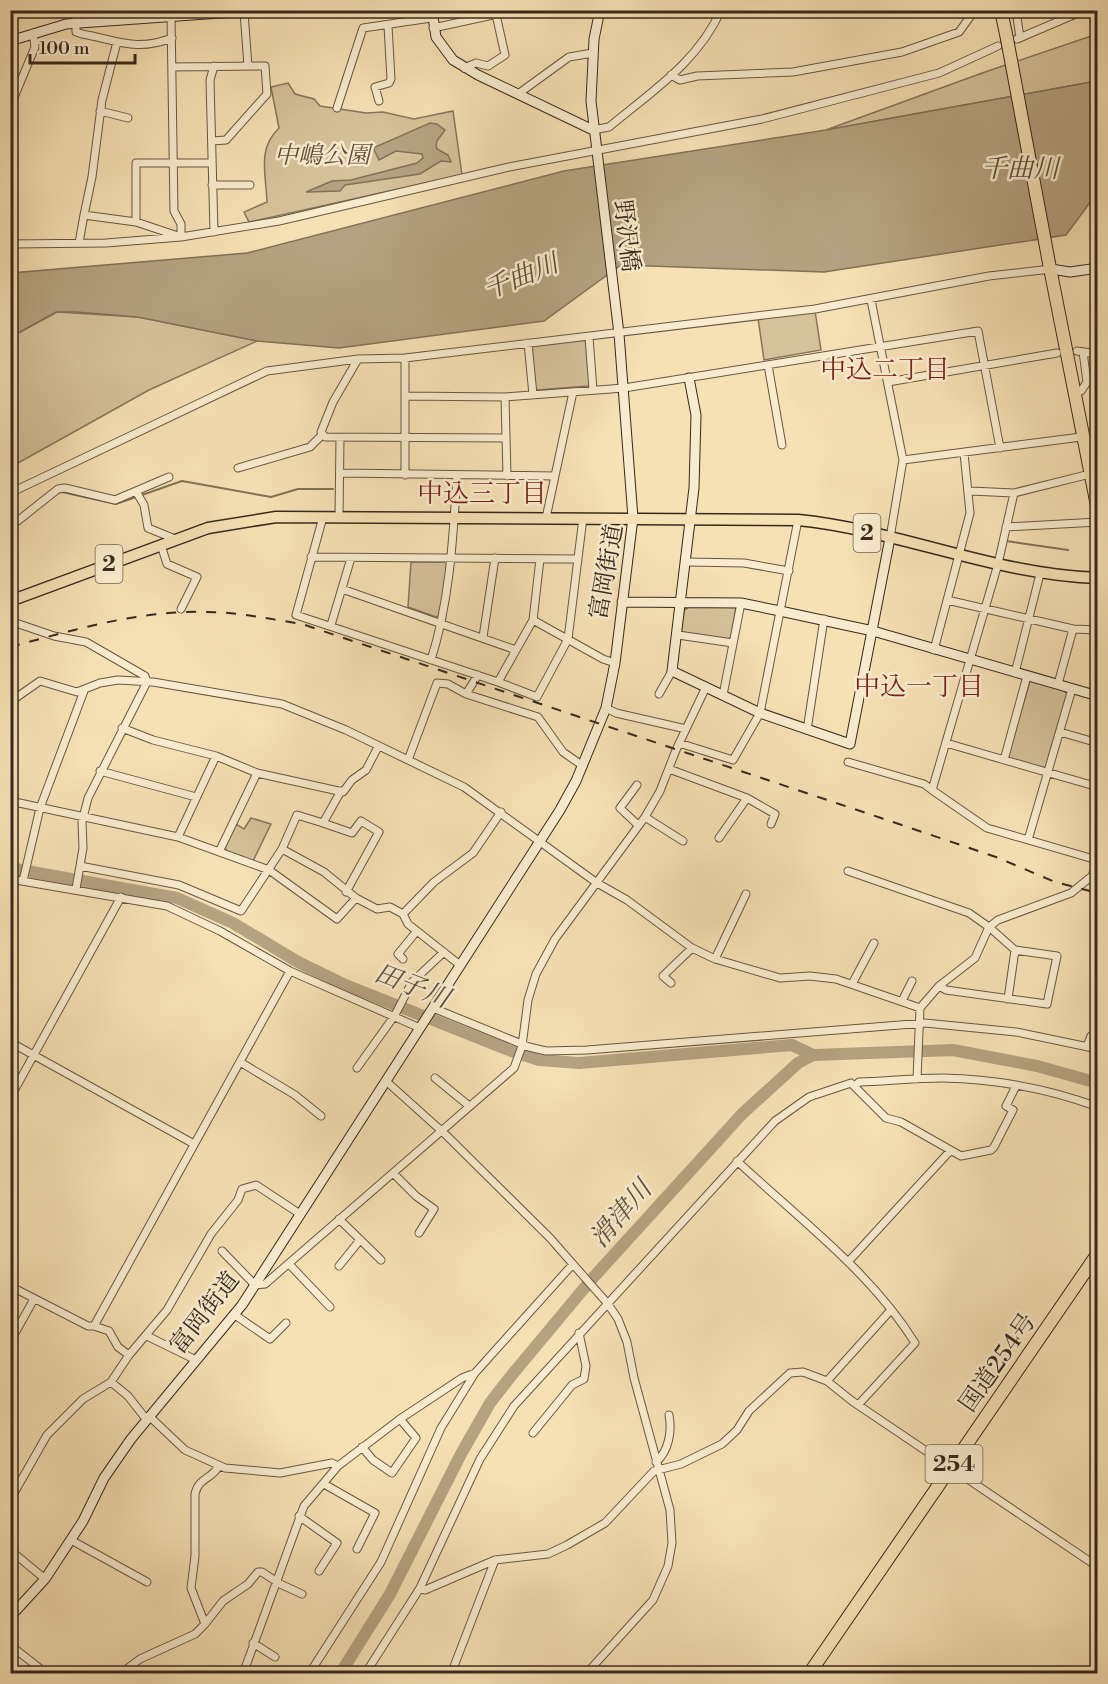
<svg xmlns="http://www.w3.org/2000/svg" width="1108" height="1684" font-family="'Libre Bodoni','Noto Serif JP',serif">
<rect width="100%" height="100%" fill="#f6e1b4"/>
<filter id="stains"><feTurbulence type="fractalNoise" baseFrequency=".00333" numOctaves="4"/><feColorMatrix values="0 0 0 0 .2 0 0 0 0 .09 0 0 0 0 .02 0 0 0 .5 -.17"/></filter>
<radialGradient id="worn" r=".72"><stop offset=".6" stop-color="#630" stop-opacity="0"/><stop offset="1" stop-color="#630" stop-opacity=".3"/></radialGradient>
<path fill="#d6c29a" stroke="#87755b" stroke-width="1.5" d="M 1097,34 L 1097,81 L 826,130 L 985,72 Z
M 288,83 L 295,94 L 314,99 L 320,106 L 366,113 L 383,112 L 414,119 L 453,111 L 462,175 L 249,222 L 244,212 L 267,202 C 266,173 257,149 279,128 L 271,87 Z
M 815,311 L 821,350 L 764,360 L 758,318 Z
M 57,312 L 138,317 L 257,341 L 149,390 L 11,467 L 11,337 Z
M 584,339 L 588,343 L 590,383 L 588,386 L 538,390 L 535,388 L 531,349 L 534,345 Z
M 411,562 L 448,562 L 441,615 L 436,617 L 408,607 Z
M 689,607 L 736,607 L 731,637 L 728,639 L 681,632 L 684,610 Z
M 1030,681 L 1063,690 L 1067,694 L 1046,766 L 1043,768 L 1009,759 L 1008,756 Z
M 251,818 L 271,824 L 253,861 L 227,851 L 225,848 L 236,824 L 244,829 Z"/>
<path fill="#b5a280" stroke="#837158" stroke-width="1.5" d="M 1097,81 L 1097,193 L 1066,235 L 824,272 L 621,265 L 544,321 L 339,348 L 257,341 L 138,317 L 76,312 L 56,312 L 11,337 L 11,273 L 247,253 L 564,171 L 826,130 Z
M 430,123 L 437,124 L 445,130 C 441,137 434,140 437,149 L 448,155 L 451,162 L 441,161 L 420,174 L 345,185 L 340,191 L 306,192 L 332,181 L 351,180 L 417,163 L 423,158 L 422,154 L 396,151 L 379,160 L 373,148 Z"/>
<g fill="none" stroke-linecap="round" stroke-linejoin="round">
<path stroke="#837158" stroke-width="2" d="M 57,493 L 62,492 L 116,504 L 182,481 L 271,497 L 298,489 L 333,489
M 10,537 L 16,527
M 1006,541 L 1068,550"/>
<path stroke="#b5a280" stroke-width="12" d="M 10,868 L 177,898 L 233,923 L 298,962 L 343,984 L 511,1051 L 539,1060 L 579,1063 L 792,1045 L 813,1055
M 340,1674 L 390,1594 L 461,1454 L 490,1403 L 511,1376 L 591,1280 L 742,1114 L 798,1063 L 813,1055 L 953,1050 L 1037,1066 L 1098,1083"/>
<g stroke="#685642" stroke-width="9">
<path id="street" d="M 76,10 L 76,32 L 82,34 C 117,40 136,52 172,38
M 1016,10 L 1020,38
M 244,12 L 248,66
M 433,28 L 516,10
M 1017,39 L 1085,10
M 172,67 L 265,66 L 267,94 L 226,140 L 212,141
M 464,68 L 476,63 L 488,66 L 505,55 L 495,10
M 671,75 L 680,80 L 697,76 L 793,72 L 902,52 L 959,32 L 975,10
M 518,94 L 569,57 L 593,53
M 379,101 L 375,87 L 389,83 L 391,79 L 388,26
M 10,107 L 35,47 L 33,33
M 337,108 L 363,28 L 431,18
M 100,111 L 128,118
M 593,130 L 609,127 C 651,92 698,62 721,10
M 212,185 L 250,185
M 84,215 L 92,177 L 102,100 L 117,42
M 136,222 L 136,163 L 212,163
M 214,232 L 210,80 L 214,66
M 79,243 L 84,215 L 136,222 L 181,237 L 181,224 L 174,211 L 171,16
M 10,244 L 106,243 L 181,237 L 279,221 L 509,167 L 762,119 L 939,73 L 998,46
M 871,300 L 903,460 L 890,538
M 589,337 L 593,390
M 528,343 L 533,395
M 1077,351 L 1098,354
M 768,365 L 782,445
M 888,382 L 1057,353
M 1074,392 L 1081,391 L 1087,382 L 1083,352
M 405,396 L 505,397 L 624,388 L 978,331 L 1000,448
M 505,397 L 507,476
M 506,438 L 325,437 L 321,432 L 333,402 L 358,359 L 405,358 L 815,309 L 989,276 L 1051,269
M 903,460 L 1081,437
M 238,468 L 310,447 L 321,436
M 340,473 L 555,476
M 405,475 L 405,358
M 970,491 L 1014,493 L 1090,474
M 10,493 L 267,371 L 358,359
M 137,493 L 144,505 L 148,528 L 175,539
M 323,517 L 296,615 L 498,682 L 533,620 L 540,559
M 339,517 L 340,438
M 546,518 L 573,392
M 10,527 L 58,489 L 65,488 L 115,500 L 169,477
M 1006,527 L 1098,522
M 161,545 L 167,564 L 197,577 L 181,609
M 311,557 L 578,559
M 686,562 L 744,563 L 789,571
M 342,589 L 516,650
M 947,600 L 1073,629 L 1098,630
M 533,620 L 603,659 L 615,663
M 10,621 L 54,636 L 86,642 L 145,676 L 147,682
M 331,625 L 351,558
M 678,635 L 733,643
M 483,637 L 495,558
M 934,650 L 970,513 L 964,453
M 431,660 C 450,600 453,538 457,475
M 1015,673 L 1040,574
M 498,682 L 537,697 L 568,639 L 583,518
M 1058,684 L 1073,629
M 466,694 L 478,675
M 659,694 L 672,671
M 723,695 L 741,603
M 10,702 L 40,681 L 77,692 L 100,683 L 118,680 L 153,682 L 282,704 L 346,730 L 464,787 L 597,883 L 627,900 L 692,948 L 715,959 L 780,978 L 810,976 L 836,979 L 920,1008
M 606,708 L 616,713 L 686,729
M 122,728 L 153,740 L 216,756 L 257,773 L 219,852
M 807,730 L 824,619
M 1060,732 L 1098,743
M 679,743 L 733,760 L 760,713 L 798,520
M 946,743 L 1098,787
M 408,760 L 437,683 L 448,684 L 466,694 L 538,717 L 563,752 L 583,766
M 1004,760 L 1027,676
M 848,762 L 924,784 L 932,790 L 998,564 L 1014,493
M 669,769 L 747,798 L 719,838
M 100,771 L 196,797
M 257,773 L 343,792 L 352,780 L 366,770 L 378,747
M 637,785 L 620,808 L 638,825
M 932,790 L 987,828 L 1097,860
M 747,798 L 775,814 L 771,824
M 10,801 L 178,837 L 269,870 L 337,919 L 356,898 L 377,909 L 390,907 L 403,914 L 408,924 L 460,965
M 645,817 L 683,841
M 323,823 L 352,833 L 361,821 L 379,832 L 346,892
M 178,837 L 216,756
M 1028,840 L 1072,689
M 282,849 L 324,872 L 356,898
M 80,866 L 179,885 L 241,911 L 282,849 L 297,815 L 323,823 L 341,791
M 848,871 L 969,913 L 989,927 L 975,958 L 939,986 L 920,1008 L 917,1079
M 10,879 L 167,906 L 220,931 L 290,971 L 420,1028
M 23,881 L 40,808 L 84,691
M 76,889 L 83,848 L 82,822 L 88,798 L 147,682
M 403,914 L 434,882 L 473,853 L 501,812
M 403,959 L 398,954 L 416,932
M 715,959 L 746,894
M 671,983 L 663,976 L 692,948
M 852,984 L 874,943
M 939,986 L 946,990 L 1047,1004 L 1057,956 L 1015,950 L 989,927 L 998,920 L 1071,893 L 1092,876 L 1098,860
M 1008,999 L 1015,950
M 902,1001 L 912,981
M 433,1008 L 529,1047 L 546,1051 L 587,1050 L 925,1023 L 1016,1032 L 1098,1049
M 10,1042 L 194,1144
M 1087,1046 L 1091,1036 L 1098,1032
M 240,1062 L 295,1095 L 321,1116
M 357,1068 L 395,1015 L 412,982 L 444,952
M 435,1078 L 468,1105
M 386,1081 L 446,1135 L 550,1238 L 608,1304 L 618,1319 L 627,1342 L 634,1378 L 670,1510 L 672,1543 L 668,1566 L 653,1600 L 586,1674
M 856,1085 L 859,1082 C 887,1081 915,1078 943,1078 C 994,1079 1049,1089 1098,1107
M 10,1098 L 121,897
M 737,1161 C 798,1218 871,1272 915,1343 L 859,1404
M 393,1173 L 416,1196 L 434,1209 L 419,1233
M 339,1219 L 381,1260
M 222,1251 L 255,1285 L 265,1284 L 514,1068 L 522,1046 L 528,1000 L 536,974 L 555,939 L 645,817 L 660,791 L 676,750 L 706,687
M 848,1262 L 950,1151
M 289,1264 L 330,1307
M 339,1266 L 360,1240
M 10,1286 L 88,1326 L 94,1326 L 290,971
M 235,1315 L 270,1339 L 286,1323
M 94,1326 L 109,1331 L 118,1347 L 129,1355
M 147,1336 L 196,1360
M 10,1342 L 34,1299
M 827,1381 L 852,1401 L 1098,1567
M 111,1382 L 128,1396 L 146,1419
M 149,1416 L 185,1450 L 225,1468 L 280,1473 L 332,1463 L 338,1466
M 533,1433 L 572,1385 L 584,1379 L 586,1366 L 579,1333
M 362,1447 L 373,1460 L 392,1473 L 416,1438 L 400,1419
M 656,1462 C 669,1451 672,1431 669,1415
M 324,1484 L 375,1513 L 357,1549
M 10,1500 L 47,1435 L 83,1399 L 111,1382 L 129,1355 L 167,1310 L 211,1234 L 238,1200 L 242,1189 L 256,1185 L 300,1214
M 299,1516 L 337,1543 L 319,1571
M 71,1540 L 147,1582
M 10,1550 L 45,1579
M 420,1588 L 425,1590 L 495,1560 L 548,1554 L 567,1545 L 605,1523 L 654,1471 L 681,1464 L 722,1444 L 737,1430 L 749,1411 L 790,1373 L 803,1372 L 827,1381 L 890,1311
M 205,1624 L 223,1601 L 248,1584 L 258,1572 L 262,1572 L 280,1584 L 302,1594
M 253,1643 L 275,1657
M 10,1645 L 47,1674
M 120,1674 L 140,1659 L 195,1634 L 205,1624 L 191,1588 L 195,1556 L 195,1494 C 199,1477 211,1480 219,1466
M 243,1674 L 304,1506 L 338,1466 L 400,1419 L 462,1378 L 475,1373
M 309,1674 L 381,1562 L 441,1428 L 475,1373 L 573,1264
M 365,1674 L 420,1588 L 480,1459 L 514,1406 L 775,1121 L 809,1097 L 851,1083 L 886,1118 L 901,1122 L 961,1156 L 991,1150 L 994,1147 L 1013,1110 L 1006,1106 L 1016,1086
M 451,1674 L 495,1560"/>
</g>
<g stroke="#38281c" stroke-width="11">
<path id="secondary" d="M 432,10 L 436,37 L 453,60 L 478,75 L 593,130
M 10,41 L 66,24 L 263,10
M 1051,269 L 1070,272 L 1098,268
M 689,378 L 696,415 L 694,488 L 672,671 L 760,713 L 850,744 L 890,538
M 622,602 L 741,603 L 780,611 L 873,631 L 1098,696
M 10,1617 L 45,1579 L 83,1521 L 104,1478 L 131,1439 L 242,1305 L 560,810 L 576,781 L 606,708 L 615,663 L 633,518 L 619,334 L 591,101 L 594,39 L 600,10"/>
</g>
<g stroke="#38281c" stroke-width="13">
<path id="primary" d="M 10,601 L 208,528 L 276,517 L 798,520 C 899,530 995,575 1098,578"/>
</g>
<g stroke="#38281c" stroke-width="14">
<path id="highway" d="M 1001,10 L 1007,39
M 1049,263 L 1098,511
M 809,1674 L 1098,1253"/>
</g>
<use href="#street" stroke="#f9ecce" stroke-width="7"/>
<use href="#secondary" stroke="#f9ecce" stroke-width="9"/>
<use href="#primary" stroke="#f6e1b4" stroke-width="10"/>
<use href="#highway" stroke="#f6e1b4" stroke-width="12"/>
<path stroke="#38281c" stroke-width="2" stroke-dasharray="10 10" stroke-linecap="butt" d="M 10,647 C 74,630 139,610 206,612 C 238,612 270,619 302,624 L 881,818 L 996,857 L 1055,882 L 1098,893"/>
<g stroke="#38281c" stroke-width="14" stroke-linecap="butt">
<path id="highway-bridge" d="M 1007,39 L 1049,263"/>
</g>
<use href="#highway-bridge" stroke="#f6e1b4" stroke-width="12"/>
</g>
<g text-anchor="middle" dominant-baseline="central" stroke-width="5" stroke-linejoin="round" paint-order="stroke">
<g fill="#f9ecce" stroke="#726351" stroke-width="1.5">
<rect x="853.5" y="514" width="27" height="38" rx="4.5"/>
<rect x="95.5" y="545" width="27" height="38" rx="4.5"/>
<rect x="925.5" y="1445" width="57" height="38" rx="4.5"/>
</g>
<g font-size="22" font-weight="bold" fill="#38281c">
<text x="867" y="533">2</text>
<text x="109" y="564">2</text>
<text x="954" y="1464">254</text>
</g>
<g font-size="24" font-style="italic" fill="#604e3c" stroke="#f9ecce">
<text x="322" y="156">中嶋公園</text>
</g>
<g font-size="24" fill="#38281c" stroke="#f9ecce">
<text transform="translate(626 236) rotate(83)">野沢橋</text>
<text transform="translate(607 572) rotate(-80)">富岡街道</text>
<text transform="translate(205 1313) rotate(-52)">富岡街道</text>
<text transform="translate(998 1363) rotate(-55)">国道254号</text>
</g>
<g font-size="26" font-style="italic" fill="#5e4d3a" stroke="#f9ecce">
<text x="1020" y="169">千曲川</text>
<text transform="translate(521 277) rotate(-22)">千曲川</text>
<text transform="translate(412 986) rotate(21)">田子川</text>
<text transform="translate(621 1214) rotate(-49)">滑津川</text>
</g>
<g font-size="26" fill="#7a1f14" stroke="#f9ecce">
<text x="885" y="370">中込二丁目</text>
<text x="482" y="494">中込三丁目</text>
<text x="919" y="687">中込一丁目</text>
</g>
</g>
<rect width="1108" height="1684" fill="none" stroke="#f6e1b4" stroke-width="36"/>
<rect x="12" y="12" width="1084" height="1660" fill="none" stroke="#38281c" stroke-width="3"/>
<rect x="18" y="18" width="1072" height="1648" fill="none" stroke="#38281c" stroke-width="1.5"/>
<path d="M30 54v9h105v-9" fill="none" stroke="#38281c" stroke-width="3"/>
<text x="39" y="54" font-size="18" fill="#38281c" stroke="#f9ecce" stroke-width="4.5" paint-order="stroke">100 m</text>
<rect width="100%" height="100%" filter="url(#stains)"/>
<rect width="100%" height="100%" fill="url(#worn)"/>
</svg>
